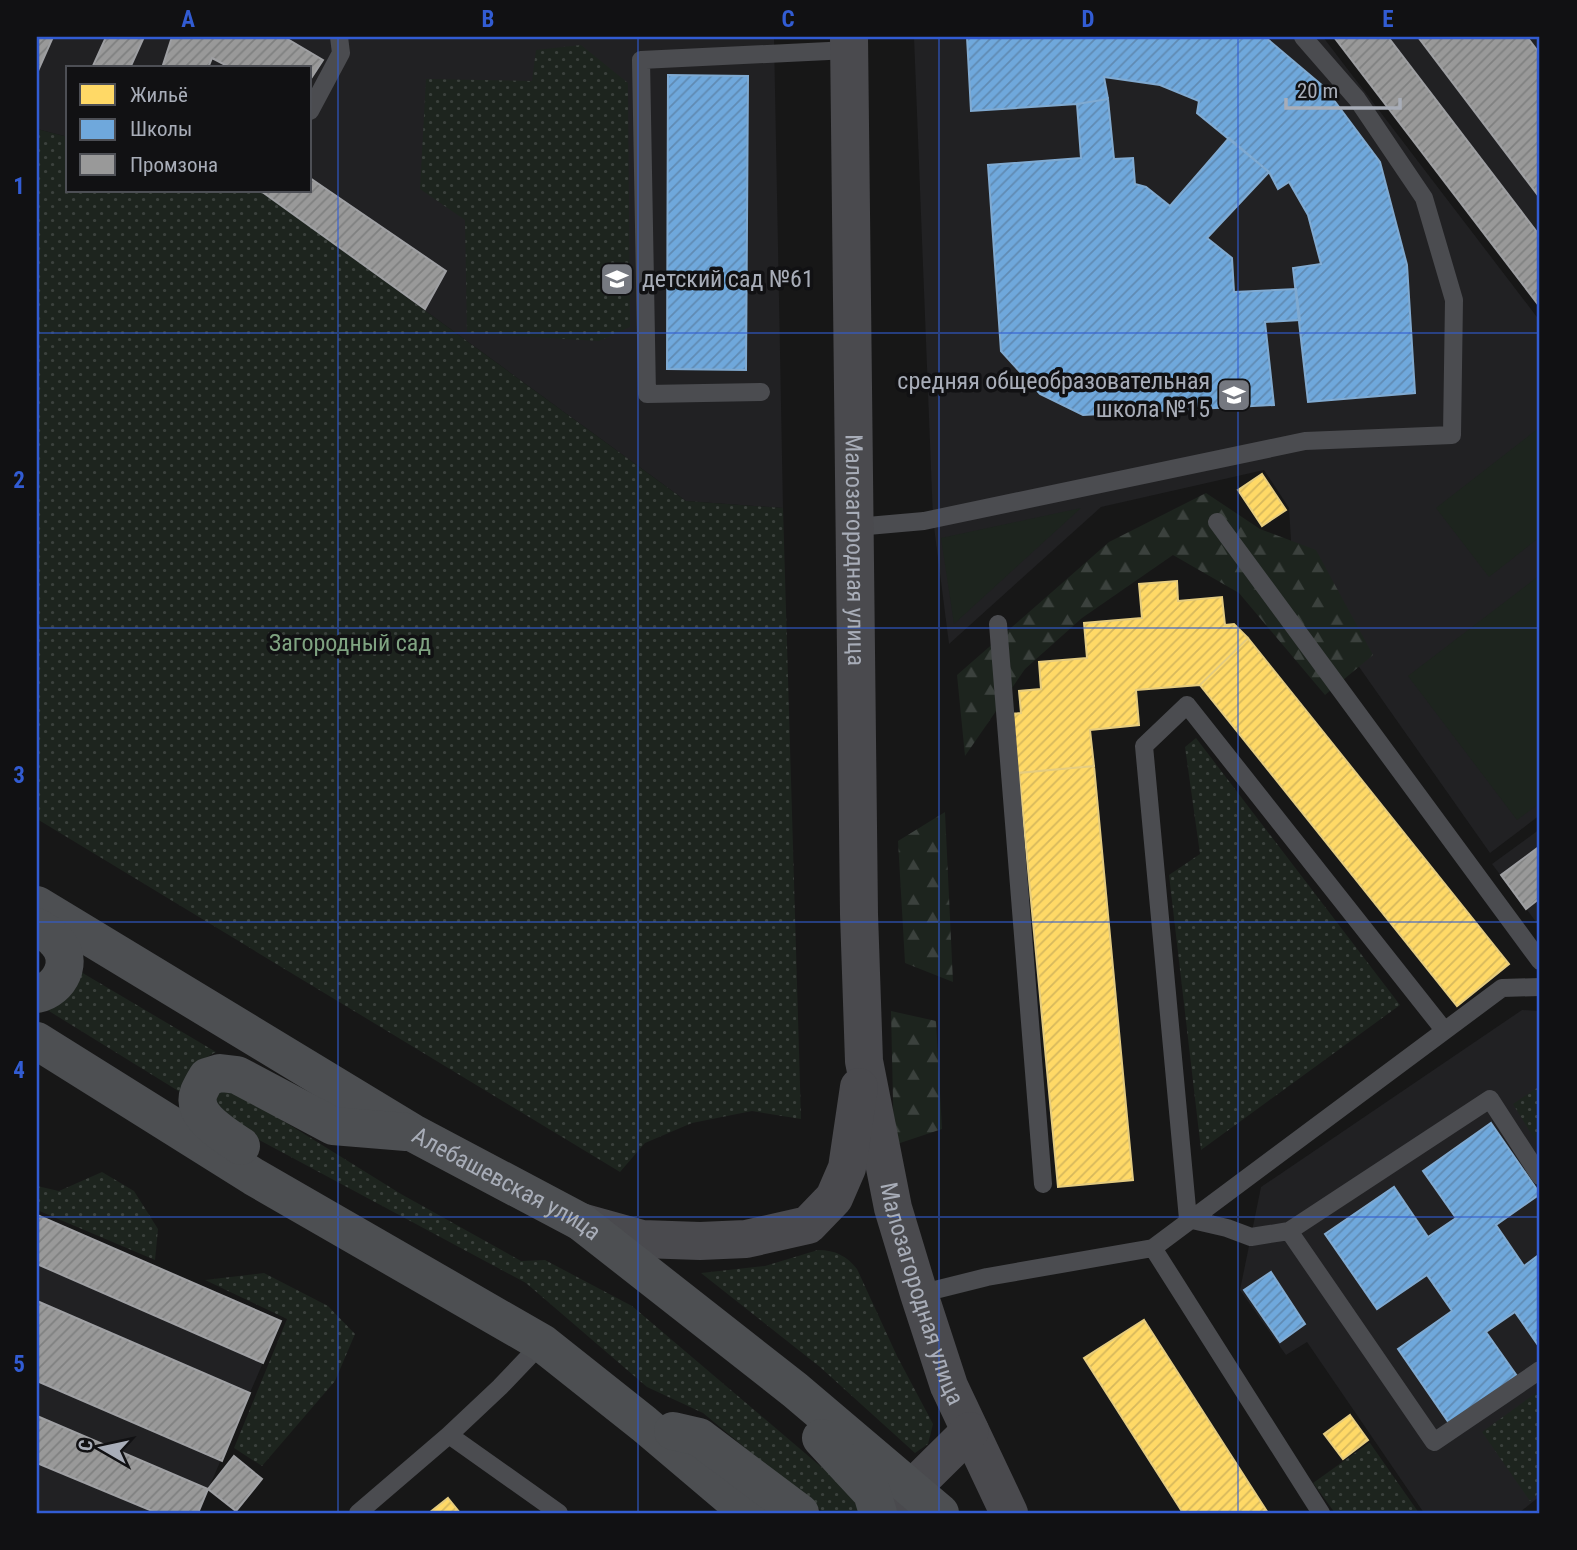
<svg xmlns="http://www.w3.org/2000/svg" width="1577" height="1550" font-family="'Roboto Condensed',sans-serif">
<defs>
<pattern id="grass-dots" width="8" height="8" patternUnits="userSpaceOnUse" patternTransform="scale(1.75)"><rect width="8" height="8" fill="#1d241e"/><path d="M2 2h.1M6 6h.1" fill="none" stroke="#3b413d" stroke-width="1.8" stroke-linecap="round"/></pattern>
<pattern id="forest-firs" width="22" height="20" patternUnits="userSpaceOnUse" patternTransform="scale(1.75)"><rect width="22" height="20" fill="#1d241e"/><path d="M5 1l3.5 6h-7zM16 11l3.5 6h-7z" fill="#3b413d"/></pattern>
<pattern id="homes-hatch" width="6" height="6" patternUnits="userSpaceOnUse" patternTransform="scale(1.75)"><rect width="6" height="6" fill="#ffd966"/><path d="M-1 1l2-2M0 6l6-6M5 7l2-2" fill="none" stroke="#d6b85d"/></pattern>
<pattern id="schools-hatch" width="6" height="6" patternUnits="userSpaceOnUse" patternTransform="scale(1.75)"><rect width="6" height="6" fill="#6fa8dc"/><path d="M-1 1l2-2M0 6l6-6M5 7l2-2" fill="none" stroke="#608bb3"/></pattern>
<pattern id="industry-hatch" width="6" height="6" patternUnits="userSpaceOnUse" patternTransform="scale(1.75)"><rect width="6" height="6" fill="#999"/><path d="M-1 1l2-2M0 6l6-6M5 7l2-2" fill="none" stroke="#7f8080"/></pattern>
</defs>
<rect width="100%" height="100%" fill="#171717"/>
<path fill="#212123" d="M 37,37 L 774,37 L 783,508 L 686,501 L 261,191 L 310,191 L 310,68 L 68,68 L 68,137 L 37,129 Z
M 914,37 L 1323,37 L 1540,321 L 1540,815 L 1490,853 L 1293,573 L 1289,508 L 1264,470 L 1101,507 L 949,644 L 933,519 Z
M 1336,37 L 1540,37 L 1540,303 Z
M 1540,829 L 1540,927 L 1492,864 Z
M 1522,1010 L 1540,1011 L 1540,1496 L 1519,1513 L 1424,1513 L 1307,1342 L 1286,1355 L 1240,1290 L 1261,1187 Z
M 37,1215 L 281,1321 L 198,1513 L 37,1513 Z"/>
<path fill="url(#grass-dots)" d="M 581,45 L 628,83 L 630,327 L 599,341 L 467,333 L 465,220 L 420,189 L 426,79 L 532,81 L 536,50 Z
M 37,129 L 68,137 L 68,191 L 261,191 L 686,501 L 783,508 L 801,1119 L 752,1111 L 692,1123 L 645,1143 L 620,1172 L 37,819 Z
M 1196,738 L 1400,1005 L 1201,1150 L 1169,875 L 1200,854 L 1185,747 Z
M 81,972 L 216,1052 C 195,1063 188,1068 180,1092 L 44,1008 Z
M 1540,1086 L 1540,1148 L 1513,1104 Z
M 232,1089 L 401,1194 L 521,1261 L 545,1260 L 632,1306 L 859,1499 L 861,1507 L 858,1513 L 824,1513 L 703,1413 L 647,1387 L 526,1283 L 222,1120 L 209,1094 Z
M 102,1172 L 134,1191 L 158,1229 L 155,1260 L 37,1210 L 37,1186 L 59,1191 Z
M 818,1250 C 835,1250 847,1256 857,1269 L 897,1356 L 933,1424 L 928,1444 L 915,1453 L 820,1367 L 701,1273 L 765,1266 Z
M 264,1273 L 328,1306 L 355,1334 L 335,1381 L 262,1466 L 234,1448 L 287,1319 L 205,1280 Z
M 1540,1390 L 1540,1492 L 1530,1501 L 1482,1432 Z
M 1369,1443 L 1370,1443 L 1419,1513 L 1335,1513 L 1313,1483 Z"/>
<path fill="url(#forest-firs)" d="M 1206,493 L 1260,529 L 1316,550 L 1373,655 L 1325,695 L 1239,593 L 1173,555 L 1082,618 L 1025,669 L 965,756 L 957,675 L 1109,542 Z
M 945,812 L 953,982 L 905,963 L 898,841 Z
M 891,1011 L 936,1021 L 942,1129 L 894,1145 Z"/>
<path fill="#1d241e" d="M 1540,427 L 1540,537 L 1489,577 L 1436,508 Z
M 1081,508 L 954,624 L 941,538 Z
M 1540,575 L 1540,803 L 1517,820 L 1408,676 Z"/>
<path fill="url(#homes-hatch)" stroke="#e5cc7f" stroke-width="2" d="M 1262,474 L 1286,510 L 1262,526 L 1238,490 Z
M 1177,581 L 1178,601 L 1222,597 L 1225,625 L 1234,624 L 1248,638 L 1200,685 L 1136,690 L 1139,725 L 1090,730 L 1094,766 L 1015,773 L 1011,714 L 1021,713 L 1019,691 L 1041,689 L 1039,662 L 1087,658 L 1084,623 L 1142,618 L 1139,584 Z
M 1248,638 L 1509,964 L 1457,1006 L 1200,685 Z
M 1094,766 L 1133,1180 L 1058,1187 L 1019,773 Z
M 1144,1320 L 1268,1513 L 1183,1513 L 1084,1358 Z
M 1350,1415 L 1368,1440 L 1343,1459 L 1324,1434 Z
M 448,1498 L 460,1513 L 429,1513 Z"/>
<path fill="url(#schools-hatch)" stroke="#80aad1" stroke-width="2" d="M 967,37 L 1265,37 L 1324,87 L 1380,162 L 1407,265 L 1415,393 L 1308,402 L 1293,268 L 1321,264 L 1308,215 L 1289,182 L 1278,189 L 1269,172 L 1197,113 L 1199,101 L 1160,85 L 1104,77 L 1108,99 L 1077,104 L 971,111 Z
M 668,75 L 748,76 L 746,370 L 667,369 Z
M 1108,99 L 1114,159 L 1133,158 L 1135,184 L 1146,187 L 1170,206 L 1229,138 L 1269,172 L 1207,238 L 1232,258 L 1234,292 L 1296,289 L 1300,320 L 1265,322 L 1274,405 L 1083,415 L 1040,394 L 1001,351 L 988,165 L 1081,158 L 1077,104 Z
M 1491,1123 L 1540,1194 L 1496,1225 L 1524,1266 L 1540,1254 L 1540,1348 L 1515,1312 L 1486,1332 L 1517,1376 L 1449,1423 L 1398,1349 L 1452,1311 L 1427,1275 L 1377,1309 L 1325,1234 L 1394,1187 L 1428,1237 L 1456,1218 L 1423,1171 Z
M 1271,1272 L 1305,1324 L 1280,1342 L 1244,1290 Z"/>
<path fill="url(#industry-hatch)" stroke="#9e9fa2" stroke-width="2" d="M 37,37 L 53,37 L 37,73 Z
M 106,37 L 144,37 L 130,68 L 92,68 Z
M 172,37 L 284,37 L 323,60 L 310,80 L 310,68 L 231,68 L 212,58 L 208,68 L 162,68 Z
M 1334,37 L 1388,37 L 1540,236 L 1540,307 Z
M 1418,37 L 1527,37 L 1540,54 L 1540,198 Z
M 310,178 L 446,271 L 425,309 L 261,191 L 310,191 Z
M 1540,846 L 1540,898 L 1526,909 L 1501,875 Z
M 37,1215 L 281,1321 L 263,1363 L 37,1264 Z
M 37,1301 L 250,1393 L 222,1461 L 37,1381 Z
M 37,1416 L 208,1489 L 198,1513 L 157,1513 L 37,1463 Z
M 234,1456 L 262,1479 L 236,1511 L 208,1489 Z"/>
<g fill="none" stroke-linecap="round" stroke-linejoin="round">
<path stroke="#4b4c50" stroke-width="18" d="M 310,111 L 341,53 L 339,37
M 761,392 L 647,394 L 641,60 L 849,50
M 1217,522 L 1540,961
M 856,527 L 924,521 L 1305,441 L 1452,435 L 1454,300 L 1424,198 L 1357,99 L 1303,37
M 998,624 L 1043,1184
M 1188,1219 L 1144,746 L 1187,705 L 1444,1030
M 1188,1219 L 1227,1228 L 1251,1237 L 1289,1231 L 1490,1099 L 1540,1176
M 1289,1231 L 1434,1442 L 1540,1370
M 1153,1248 L 1321,1513
M 919,1294 L 987,1277 L 1153,1248 L 1502,988 L 1540,987
M 449,1435 L 500,1387 L 542,1343
M 358,1513 L 449,1435 L 559,1513"/>
<g stroke="#4a4a4e" stroke-width="38">
<path id="s1" d="M 849,37 L 859,914 L 864,1061 L 893,1208 L 919,1294 L 949,1386 L 1009,1513"/>
<path d="M 581,1222 L 642,1239 L 700,1241 L 746,1239 L 808,1225 L 834,1198 L 847,1168 L 859,1087"/>
<path d="M 887,1513 L 970,1431"/>
</g>
<g stroke="#4d4f52" stroke-width="38">
<path id="s2" d="M 37,905 L 413,1133 L 581,1222 L 795,1390 L 940,1513"/>
<path d="M 37,927 C 43,931 51,935 56,941 C 75,961 60,989 37,994"/>
<path d="M 37,1041 L 254,1177 L 542,1343 L 644,1424 L 749,1513"/>
<path d="M 241,1146 C 225,1135 190,1116 199,1092 C 201,1087 204,1082 207,1077 L 220,1073 L 237,1075 L 333,1126 L 406,1132"/>
<path d="M 673,1431 L 699,1437 L 800,1513"/>
<path d="M 821,1438 L 872,1493 L 878,1513"/>
</g>
</g>
<path fill="none" stroke="#325cd3" stroke-width="2" stroke-opacity="0.55" d="M 338,37 L 338,1513M 638,37 L 638,1513M 939,37 L 939,1513M 1238,37 L 1238,1513M 37,333 L 1540,333M 37,628 L 1540,628M 37,922 L 1540,922M 37,1217 L 1540,1217"/>
<defs>
<g id="school-square" transform="scale(1.75)"><rect x="-9" y="-9" width="18" height="18" rx="4" fill="#757880" stroke="#111113"/><path d="M0-5L7-2L0 1L-7-2ZM-4 1L0 2.5L4 1V4Q0 6-4 4Z" fill="#fff"/></g>
</defs>
<g fill-rule="evenodd">
<use href="#school-square" x="617" y="279"/>
<use href="#school-square" x="1234" y="395"/>
</g>
<g text-anchor="middle" dominant-baseline="central" stroke-width="7" stroke-linejoin="round" paint-order="stroke">
<g font-size="24" fill="#a8adb8" stroke="#111113" text-anchor="start">
<text x="642" y="279">детский сад №61</text>
<text x="1210" y="381" text-anchor="end">средняя общеобразовательная<tspan x="1210" dy="28">школа №15</tspan></text>
</g>
<g font-size="24" fill="#a8adb8" stroke="#111113">
<text stroke="none"><textPath href="#s1" startOffset="513">Малозагородная улица</textPath></text>
<text stroke="none"><textPath href="#s2" startOffset="546">Алебашевская улица</textPath></text>
<text stroke="none"><textPath href="#s1" startOffset="1264">Малозагородная улица</textPath></text>
</g>
<g font-size="24" fill="#7fa381" stroke="#111113">
<text x="350" y="643">Загородный сад</text>
</g>
</g>
<rect width="1577" height="1550" fill="none" stroke="#111113" stroke-width="77"/>
<rect x="66" y="66" width="245" height="126" fill="#111113" stroke="#4d4f55" stroke-width="2"/>
<rect x="80" y="84" width="35" height="21" fill="#ffd966" stroke="#4d4f55" stroke-width="2"/>
<text x="130" y="102" font-size="21" fill="#a8adb8">Жильё</text>
<rect x="80" y="119" width="35" height="21" fill="#6fa8dc" stroke="#4d4f55" stroke-width="2"/>
<text x="130" y="136" font-size="21" fill="#a8adb8">Школы</text>
<rect x="80" y="154" width="35" height="21" fill="#999999" stroke="#4d4f55" stroke-width="2"/>
<text x="130" y="172" font-size="21" fill="#a8adb8">Промзона</text>
<g transform="translate(102 1448) rotate(279)" stroke="#111113" stroke-width="5" paint-order="stroke">
<path d="M0-5L12 26L0 18L-12 26Z" fill="#a8adb8"/>
<text y="-10" font-size="19" font-weight="bold" text-anchor="middle" fill="#a8adb8">С</text>
</g>
<path d="M1286 98v10h114v-10" fill="none" stroke="#a8adb8" stroke-width="3.5"/>
<text x="1297" y="98" font-size="21" fill="#a8adb8" stroke="#111113" stroke-width="5" paint-order="stroke">20 m</text>
<rect x="38" y="38" width="1500" height="1474" fill="none" stroke="#325cd3" stroke-width="2.5"/>
<g font-size="23" text-anchor="middle" font-weight="bold" fill="#325cd3">
<text x="188" y="27">A</text>
<text x="488" y="27">B</text>
<text x="788" y="27">C</text>
<text x="1088" y="27">D</text>
<text x="1388" y="27">E</text>
<text x="19" y="194">1</text>
<text x="19" y="488">2</text>
<text x="19" y="783">3</text>
<text x="19" y="1078">4</text>
<text x="19" y="1372">5</text>
</g>
</svg>
